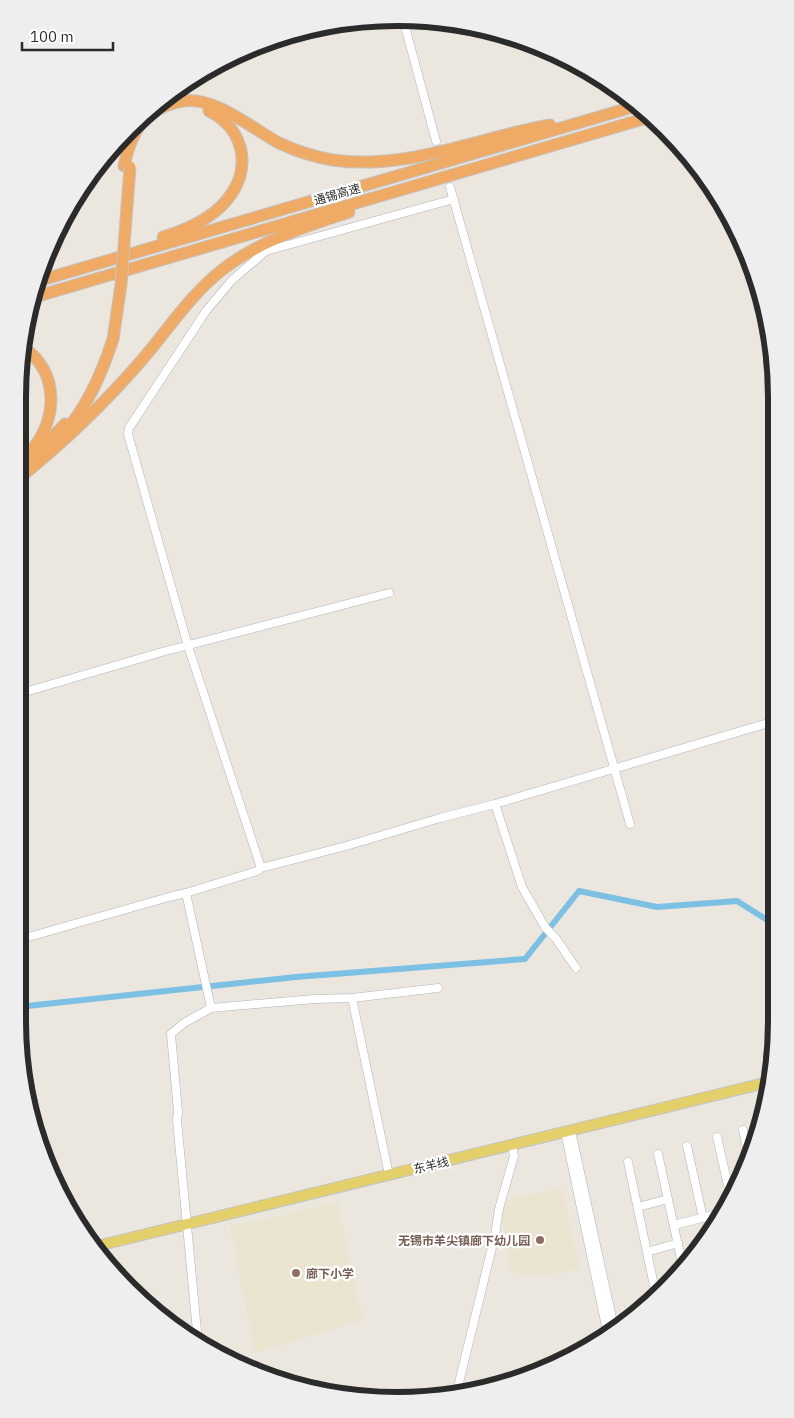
<svg xmlns="http://www.w3.org/2000/svg" width="794" height="1418" font-family="'IBM Plex Sans','Noto Sans SC',sans-serif">
<rect width="100%" height="100%" fill="#ebe7df"/>
<path fill="#ebe4d0" d="M 562,1188 L 580,1269 L 544,1276 L 511,1272 L 501,1211 L 504,1200 Z
M 337,1202 L 363,1320 L 255,1353 L 230,1227 Z"/>
<g fill="none" stroke-linecap="round" stroke-linejoin="round">
<path stroke="#7cc1e4" stroke-width="6" d="M 18,1007 L 296,977 L 525,959 L 579,891 L 657,907 L 737,901 L 775,925"/>
<g stroke="#b2b4bd" stroke-width="9">
<path id="minor" d="M 403,19 L 436,141
M 450,187 L 630,824
M 18,694 L 162,652 L 389,593
M 495,804 L 522,887 L 545,927 L 557,940 L 576,968
M 261,868 L 188,646 L 128,434 L 129,428 L 206,311 L 232,280 L 266,251 L 454,199
M 186,893 L 211,1008
M 18,940 L 169,897 L 186,893 L 257,871 L 261,868 L 346,846 L 440,818 L 495,804 L 775,721
M 352,998 L 389,1175
M 743,1130 L 749,1158
M 571,1131 L 614,1327
M 565,1132 L 607,1331
M 717,1137 L 731,1199
M 687,1146 L 703,1218
M 658,1154 L 682,1263
M 628,1162 L 656,1295
M 638,1207 L 668,1199
M 674,1225 L 725,1212
M 647,1252 L 678,1243
M 198,1342 L 177,1120 L 178,1112 L 171,1034 L 184,1023 L 211,1008 L 315,999 L 352,998 L 438,988
M 457,1391 L 495,1235 L 499,1209 L 514,1156 L 512,1145"/>
</g>
<g stroke="#c4c4c4" stroke-width="12">
<path id="major" d="M 93,1247 L 769,1082"/>
</g>
<g stroke="#c4c4c4" stroke-width="13">
<path id="highway" d="M 124,166 C 132,130 144,108 183,101 C 214,96 253,129 279,143 C 296,151 315,157 333,160 C 406,171 480,137 550,125
M 163,237 C 186,230 210,220 226,201 C 253,170 245,129 209,111
M 38,281 L 636,106
M 31,298 L 650,117
M 23,347 C 60,373 58,420 30,452
M 64,433 C 88,406 102,373 113,339
M 18,468 L 44,446 L 65,424
M 18,479 C 63,443 103,405 141,361 C 168,330 189,296 222,270 C 259,241 304,227 349,212"/>
</g>
<use href="#minor" stroke="#fff" stroke-width="8"/>
<use href="#major" stroke="#e4d06b" stroke-width="10"/>
<use href="#highway" stroke="#efab66" stroke-width="11"/>
<g stroke="#c4c4c4" stroke-width="13" stroke-linecap="butt">
<path id="highway-bridge" d="M 113,339 L 121,285 L 130,167"/>
</g>
<use href="#highway-bridge" stroke="#efab66" stroke-width="11"/>
</g>
<g fill="#8d6e63" stroke="#fff" stroke-width="2">
<circle cx="540" cy="1240" r="5"/>
<circle cx="296" cy="1273" r="5"/>
</g>
<g text-anchor="middle" dominant-baseline="central" stroke-width="4.5" stroke-linejoin="round" paint-order="stroke">
<g font-size="12" fill="#2b2b2b" stroke="#fff">
<text transform="translate(337 194) rotate(-16)">通锡高速</text>
<text transform="translate(431 1165) rotate(-13)">东羊线</text>
</g>
<g font-size="12" font-weight="bold" fill="#785e54" stroke="#fff" text-anchor="end">
<text x="530" y="1240">无锡市羊尖镇廊下幼儿园</text>
<text x="306" y="1273" text-anchor="start">廊下小学</text>
</g>
</g>
<path d="M0 0H794V1418H0ZM397 26H397A371 371 0 0 1 768 397V1021A371 371 0 0 1 397 1392H397A371 371 0 0 1 26 1021V397A371 371 0 0 1 397 26Z" fill="#eee" fill-rule="evenodd"/>
<path fill="none" stroke="#2b2b2b" stroke-width="6" d="M397 26H397A371 371 0 0 1 768 397V1021A371 371 0 0 1 397 1392H397A371 371 0 0 1 26 1021V397A371 371 0 0 1 397 26Z"/>
<path d="M22 42v8h91v-8" fill="none" stroke="#2b2b2b" stroke-width="2.5"/>
<text x="30" y="42" font-size="15" fill="#2b2b2b" stroke="#ffffff" stroke-width="4" paint-order="stroke">100 m</text>
</svg>
